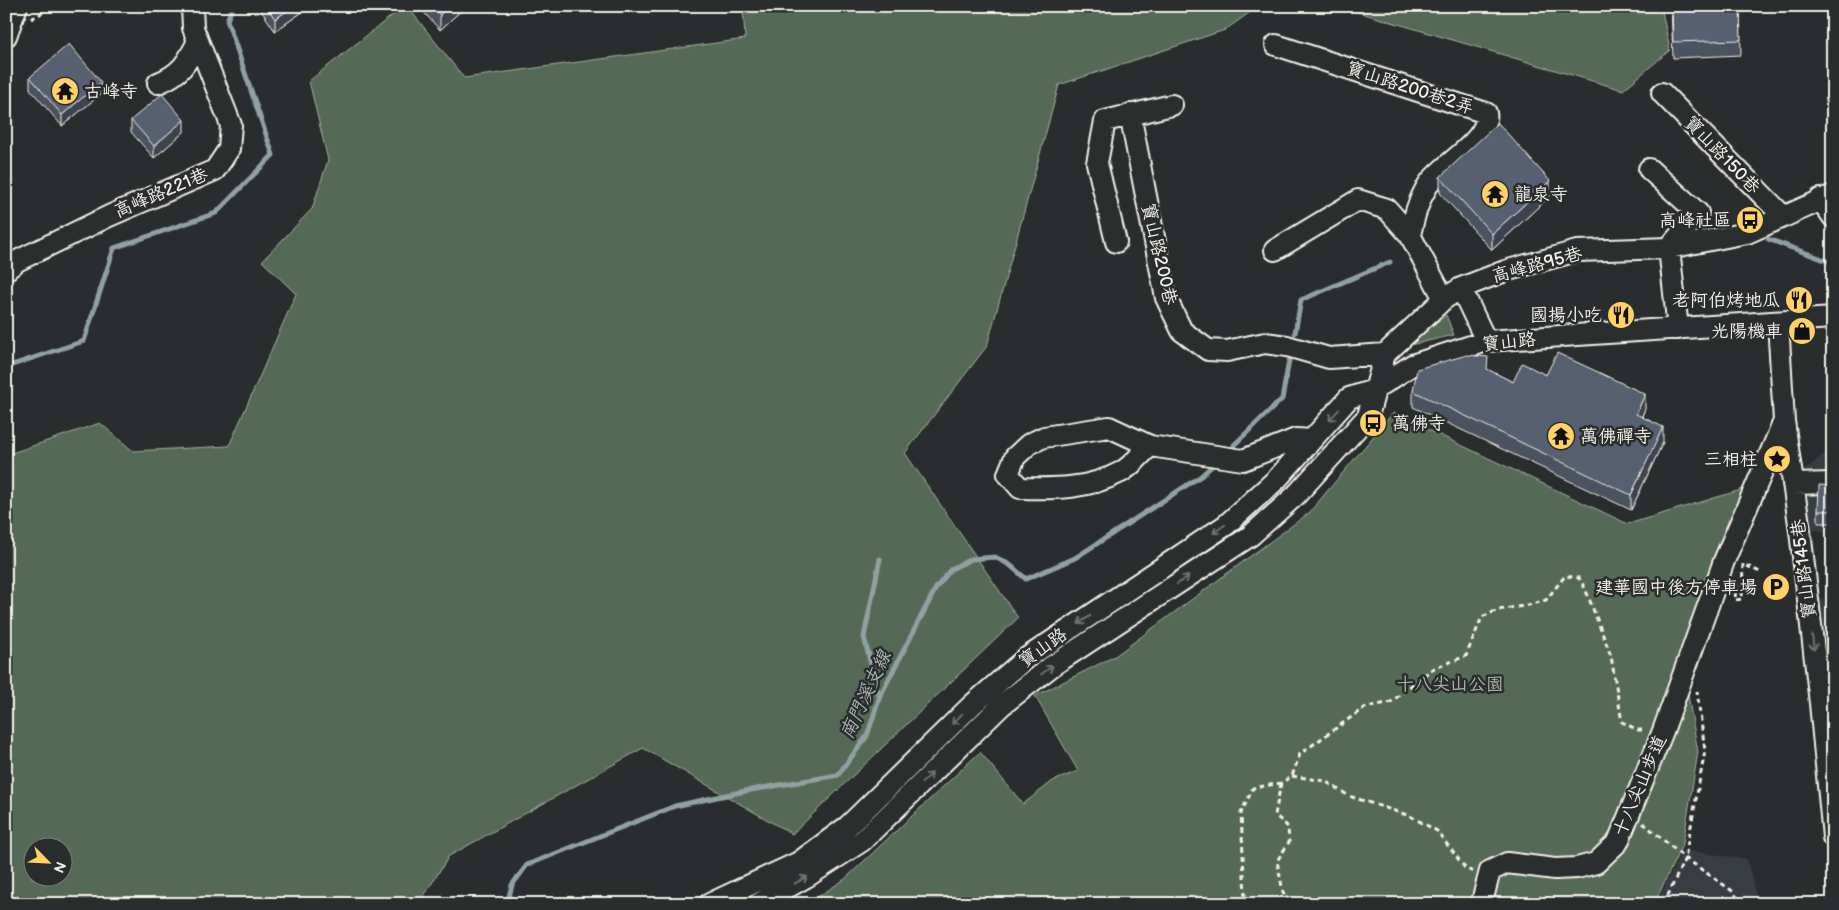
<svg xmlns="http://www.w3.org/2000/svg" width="1839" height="910" font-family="'Balsamiq Sans','LXGW WenKai TC',sans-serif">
<rect width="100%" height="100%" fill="#2a2d2e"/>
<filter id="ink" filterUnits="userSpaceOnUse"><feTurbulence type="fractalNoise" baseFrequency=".02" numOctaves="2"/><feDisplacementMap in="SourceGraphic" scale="10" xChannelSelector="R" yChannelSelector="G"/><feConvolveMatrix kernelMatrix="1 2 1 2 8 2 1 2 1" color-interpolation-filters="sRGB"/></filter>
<g filter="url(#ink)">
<path fill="#383c42" d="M 1833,447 L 1833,532 L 1806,529 L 1797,476 Z
M 1833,598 L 1833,788 L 1815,600 Z
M 1682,850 L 1747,859 L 1758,904 L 1656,904 Z"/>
<path fill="#556b57" stroke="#a4aea0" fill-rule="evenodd" d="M 404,6 L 407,6 L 464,78 L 745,39 L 743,6 L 1259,6 L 1225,30 L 1059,85 L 987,346 L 905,453 L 1018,618 L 792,834 L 643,748 L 449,856 L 419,904 L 6,904 L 6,455 L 100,423 L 133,451 L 229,446 L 296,294 L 262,261 L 312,209 L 328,160 L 309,81 ZM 32,848 L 62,848 L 62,878 L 32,878 Z
M 1337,6 L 1661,6 L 1670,50 L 1623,90 Z
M 1446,315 L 1454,335 L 1406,346 Z
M 1393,413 L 1628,524 L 1744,489 L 1681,655 L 1698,752 L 1683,843 L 1654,904 L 807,904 L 845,879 L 980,752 L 1023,804 L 1053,781 L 1078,771 L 1035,696 L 1115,656 L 1309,513 Z"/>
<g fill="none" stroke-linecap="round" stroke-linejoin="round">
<path stroke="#91a1a2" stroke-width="5" d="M 1768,239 L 1833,263
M 1295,333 L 1301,300 L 1390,262
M 6,367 L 84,341 L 114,248 L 216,213 L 273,155 L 227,20 L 233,6
M 1234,445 L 1282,399 L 1289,361
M 879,696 L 864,637 L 880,559
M 507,904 L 512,885 L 527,865 L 675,806 L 745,791 L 838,775 L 867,736 L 880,696 L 936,588 L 951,569 L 971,559 L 995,557 L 1010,565 L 1026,579 L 1075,558 L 1201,476 L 1213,465"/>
<g stroke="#f4f1e8" stroke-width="24">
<path id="minor" d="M 6,36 L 17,6
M 1276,45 L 1486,113 C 1491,140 1441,164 1428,185 C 1418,201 1414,217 1410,235
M 158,83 C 181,74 187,63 198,41
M 1662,93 L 1783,216
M 1130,114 L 1166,298 L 1182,331 L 1208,350 L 1227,351 L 1265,343 L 1287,346 L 1329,358 L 1385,354
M 1649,169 L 1698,213 L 1669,248 L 1678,329
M 1820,199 L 1833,217
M 1116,242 L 1097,163 L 1105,121 L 1172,105
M 1275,250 L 1358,200 L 1387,209 L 1410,235 L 1444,299
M 6,270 L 17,261 L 109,216 L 215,170 L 229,149 L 231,125 L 193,28 L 192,6
M 1461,288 L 1486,341
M 1778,322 L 1784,421 L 1800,531 L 1820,703 L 1833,837
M 1150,446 C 1141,454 1131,467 1121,472 C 1089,489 1055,489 1020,488 L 1008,474 L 1015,457 L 1029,444 L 1044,437 L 1109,427 L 1150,446 L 1243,460 L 1296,439 L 1311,440
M 1793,484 L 1833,483
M 709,904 L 799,862 L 848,826 L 972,705 L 1025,659 L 1226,525 L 1277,479 L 1349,398 L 1374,390 L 1412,365 L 1486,341 L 1833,318
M 758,904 L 808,876 L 862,841 L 1002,705 L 1052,666 L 1250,536 L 1296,495 L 1368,416 L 1385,354 L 1444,299 L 1461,288 L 1505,271 L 1577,251 L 1669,248 L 1747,233 L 1833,195
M 1484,904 L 1483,898 L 1490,871 L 1507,863 L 1555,869 L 1577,868 L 1596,863 L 1618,842 L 1663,731 L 1724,561 L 1784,421"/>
</g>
<path stroke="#f4f1e8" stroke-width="3" stroke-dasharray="5 4" stroke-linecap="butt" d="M 31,19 L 54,6
M 1736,583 L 1735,600 L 1742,599 L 1743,564 L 1762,573
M 1292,776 L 1325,781 L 1349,796 L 1410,816 L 1437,831 L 1465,868 L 1473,872
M 1281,783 L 1275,815 L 1288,827 L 1289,842 L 1277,861 L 1283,892 L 1291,904
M 1643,823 L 1685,858 L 1734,892 L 1740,904
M 1241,904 L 1245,896 L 1241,813 L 1253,788 L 1281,783 L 1292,776 L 1300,754 L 1364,708 L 1391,702 L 1432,669 L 1466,656 L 1482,617 L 1498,610 L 1529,605 L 1546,600 L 1565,576 L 1579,578 L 1585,588 L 1611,656 L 1622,722 L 1638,730 L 1646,730
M 1664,904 L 1685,858 L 1705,751 L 1697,691"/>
<use href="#minor" stroke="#2a2d2e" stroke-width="20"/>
</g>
<path fill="#4b5361" stroke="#f4f1e8" d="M 258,6 L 311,6 L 275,31 Z
M 418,6 L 466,6 L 440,30 Z
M 1671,6 L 1740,6 L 1741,55 L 1673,58 Z
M 30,77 L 101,94 L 62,126 L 30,89 Z
M 131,120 L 184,132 L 154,158 L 131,132 Z
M 1440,177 L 1550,196 L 1492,250 L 1440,193 Z
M 1488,370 L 1513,382 L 1546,375 L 1645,409 L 1642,416 L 1663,442 L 1631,510 L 1413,407 L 1413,391 Z
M 1833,486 L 1833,523 L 1818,523 L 1818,511 Z"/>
<path fill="#3d434f" stroke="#f4f1e8" d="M 294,6 L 311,6 L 275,31 L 275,19 Z
M 449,6 L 466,6 L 440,30 L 440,15 Z
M 101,82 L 101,94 L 62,126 L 62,115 Z
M 184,120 L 184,132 L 154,158 L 154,146 Z
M 1550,181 L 1550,196 L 1492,250 L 1492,234 Z
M 1645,394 L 1645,409 L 1636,429 L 1636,414 Z
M 1663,427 L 1663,442 L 1631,510 L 1631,495 Z"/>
<path fill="#576071" stroke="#f4f1e8" d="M 266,6 L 294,6 L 275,19 Z
M 432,6 L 449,6 L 440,15 Z
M 1672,6 L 1740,6 L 1741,40 L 1673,42 Z
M 69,44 L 101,82 L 62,115 L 30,77 Z
M 162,94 L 184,120 L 154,146 L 131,120 Z
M 1498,123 L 1550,181 L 1492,234 L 1440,177 Z
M 1557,353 L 1645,394 L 1636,414 L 1663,427 L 1631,495 L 1413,391 L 1417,369 L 1467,355 L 1488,357 L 1487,369 L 1513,382 L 1522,363 L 1546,375 Z
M 1819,485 L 1833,486 L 1833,511 L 1818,511 Z"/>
<defs><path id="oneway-shaft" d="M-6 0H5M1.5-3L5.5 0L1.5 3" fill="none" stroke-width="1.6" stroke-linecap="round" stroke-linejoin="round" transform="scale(1.25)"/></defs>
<g stroke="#71726f">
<use href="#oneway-shaft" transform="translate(1334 415) rotate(132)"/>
<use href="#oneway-shaft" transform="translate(1219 529) rotate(145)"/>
<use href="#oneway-shaft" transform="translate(1183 580) rotate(-34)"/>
<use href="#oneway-shaft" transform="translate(1084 620) rotate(147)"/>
<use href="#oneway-shaft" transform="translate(1813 643) rotate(83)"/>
<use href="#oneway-shaft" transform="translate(1047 670) rotate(-37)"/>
<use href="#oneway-shaft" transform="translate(957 719) rotate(135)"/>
<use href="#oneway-shaft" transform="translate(927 778) rotate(-43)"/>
<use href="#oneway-shaft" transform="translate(801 880) rotate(-29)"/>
</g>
</g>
<defs>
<g id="temple-disc" transform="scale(1.4375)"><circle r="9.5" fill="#ffd166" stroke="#2a2d2e"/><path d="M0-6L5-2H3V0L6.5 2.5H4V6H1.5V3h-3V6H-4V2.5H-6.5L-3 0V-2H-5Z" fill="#111"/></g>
<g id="bus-disc" transform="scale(1.4375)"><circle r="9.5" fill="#ffd166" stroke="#2a2d2e"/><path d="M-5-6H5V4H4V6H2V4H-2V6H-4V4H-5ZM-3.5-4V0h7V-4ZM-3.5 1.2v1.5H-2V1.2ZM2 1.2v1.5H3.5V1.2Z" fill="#111"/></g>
<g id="restaurant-disc" transform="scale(1.4375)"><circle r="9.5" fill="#ffd166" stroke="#2a2d2e"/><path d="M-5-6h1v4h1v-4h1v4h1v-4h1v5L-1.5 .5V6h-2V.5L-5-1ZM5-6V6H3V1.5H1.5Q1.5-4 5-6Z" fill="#111"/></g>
<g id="shop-disc" transform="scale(1.4375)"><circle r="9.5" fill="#ffd166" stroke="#2a2d2e"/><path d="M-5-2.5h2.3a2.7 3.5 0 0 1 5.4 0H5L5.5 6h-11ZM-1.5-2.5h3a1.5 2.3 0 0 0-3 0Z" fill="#111"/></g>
<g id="sight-disc" transform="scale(1.4375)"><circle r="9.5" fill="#ffd166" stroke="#2a2d2e"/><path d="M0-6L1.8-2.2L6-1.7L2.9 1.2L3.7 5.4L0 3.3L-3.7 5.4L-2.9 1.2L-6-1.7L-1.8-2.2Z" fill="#111"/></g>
<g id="parking-disc" transform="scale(1.4375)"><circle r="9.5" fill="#ffd166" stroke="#2a2d2e"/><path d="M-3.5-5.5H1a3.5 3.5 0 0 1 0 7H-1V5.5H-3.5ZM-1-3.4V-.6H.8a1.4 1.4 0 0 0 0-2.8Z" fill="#111"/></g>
</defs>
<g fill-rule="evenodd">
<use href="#temple-disc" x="65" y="91"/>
<use href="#temple-disc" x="1495" y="194"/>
<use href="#bus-disc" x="1750" y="220"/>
<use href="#restaurant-disc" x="1799" y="300"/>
<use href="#restaurant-disc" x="1621" y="315"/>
<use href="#shop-disc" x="1802" y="331"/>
<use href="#bus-disc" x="1373" y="423"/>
<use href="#temple-disc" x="1561" y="436"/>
<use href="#sight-disc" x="1777" y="459"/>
<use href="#parking-disc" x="1776" y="587"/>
</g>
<g text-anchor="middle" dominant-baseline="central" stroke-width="5" stroke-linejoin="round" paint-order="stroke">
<g font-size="18" fill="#f4f1e8" stroke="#2a2d2e">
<text transform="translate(1410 88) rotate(18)">寶山路200巷2弄</text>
<text transform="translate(1722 155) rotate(46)">寶山路150巷</text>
<text transform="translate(161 193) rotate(-23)">高峰路221巷</text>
<text transform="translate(1159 254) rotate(77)">寶山路200巷</text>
<text transform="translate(1537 265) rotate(-15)">高峰路95巷</text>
<text transform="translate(1509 342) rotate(-6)">寶山路</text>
<text transform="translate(1804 569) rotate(-97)">寶山路145巷</text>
<text transform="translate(1043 648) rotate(-35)">寶山路</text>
<text transform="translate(1640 786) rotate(-67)">十八尖山步道</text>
</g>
<g font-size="18" fill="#f4f1e8" stroke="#2a2d2e" text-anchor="end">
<text x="84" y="91" text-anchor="start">古峰寺</text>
<text x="1514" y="194" text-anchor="start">龍泉寺</text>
<text x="1731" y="220">高峰社區</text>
<text x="1780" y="300">老阿伯烤地瓜</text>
<text x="1602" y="315">國揚小吃</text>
<text x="1783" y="331">光陽機車</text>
<text x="1392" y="423" text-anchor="start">萬佛寺</text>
<text x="1580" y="436" text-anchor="start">萬佛禪寺</text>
<text x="1758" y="459">三相柱</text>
<text x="1757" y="587">建華國中後方停車場</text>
</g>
<g font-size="18" fill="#acb5a7" stroke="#2a2d2e">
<text x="1450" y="684">十八尖山公園</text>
</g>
<g font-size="19" font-style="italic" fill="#aab5b4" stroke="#2a2d2e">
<text transform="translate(866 695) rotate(-65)">南門溪支線</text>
</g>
</g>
<rect width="1839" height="910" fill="none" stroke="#2a2d2e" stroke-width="25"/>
<rect x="12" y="12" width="1814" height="885" fill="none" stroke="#f4f1e8" stroke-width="2" filter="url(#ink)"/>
<g transform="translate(48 862) rotate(114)"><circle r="24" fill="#2a2d2e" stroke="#7b7b78"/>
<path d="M0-4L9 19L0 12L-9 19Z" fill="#ffd166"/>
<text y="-8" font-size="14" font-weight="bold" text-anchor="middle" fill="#f4f1e8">N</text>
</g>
</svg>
